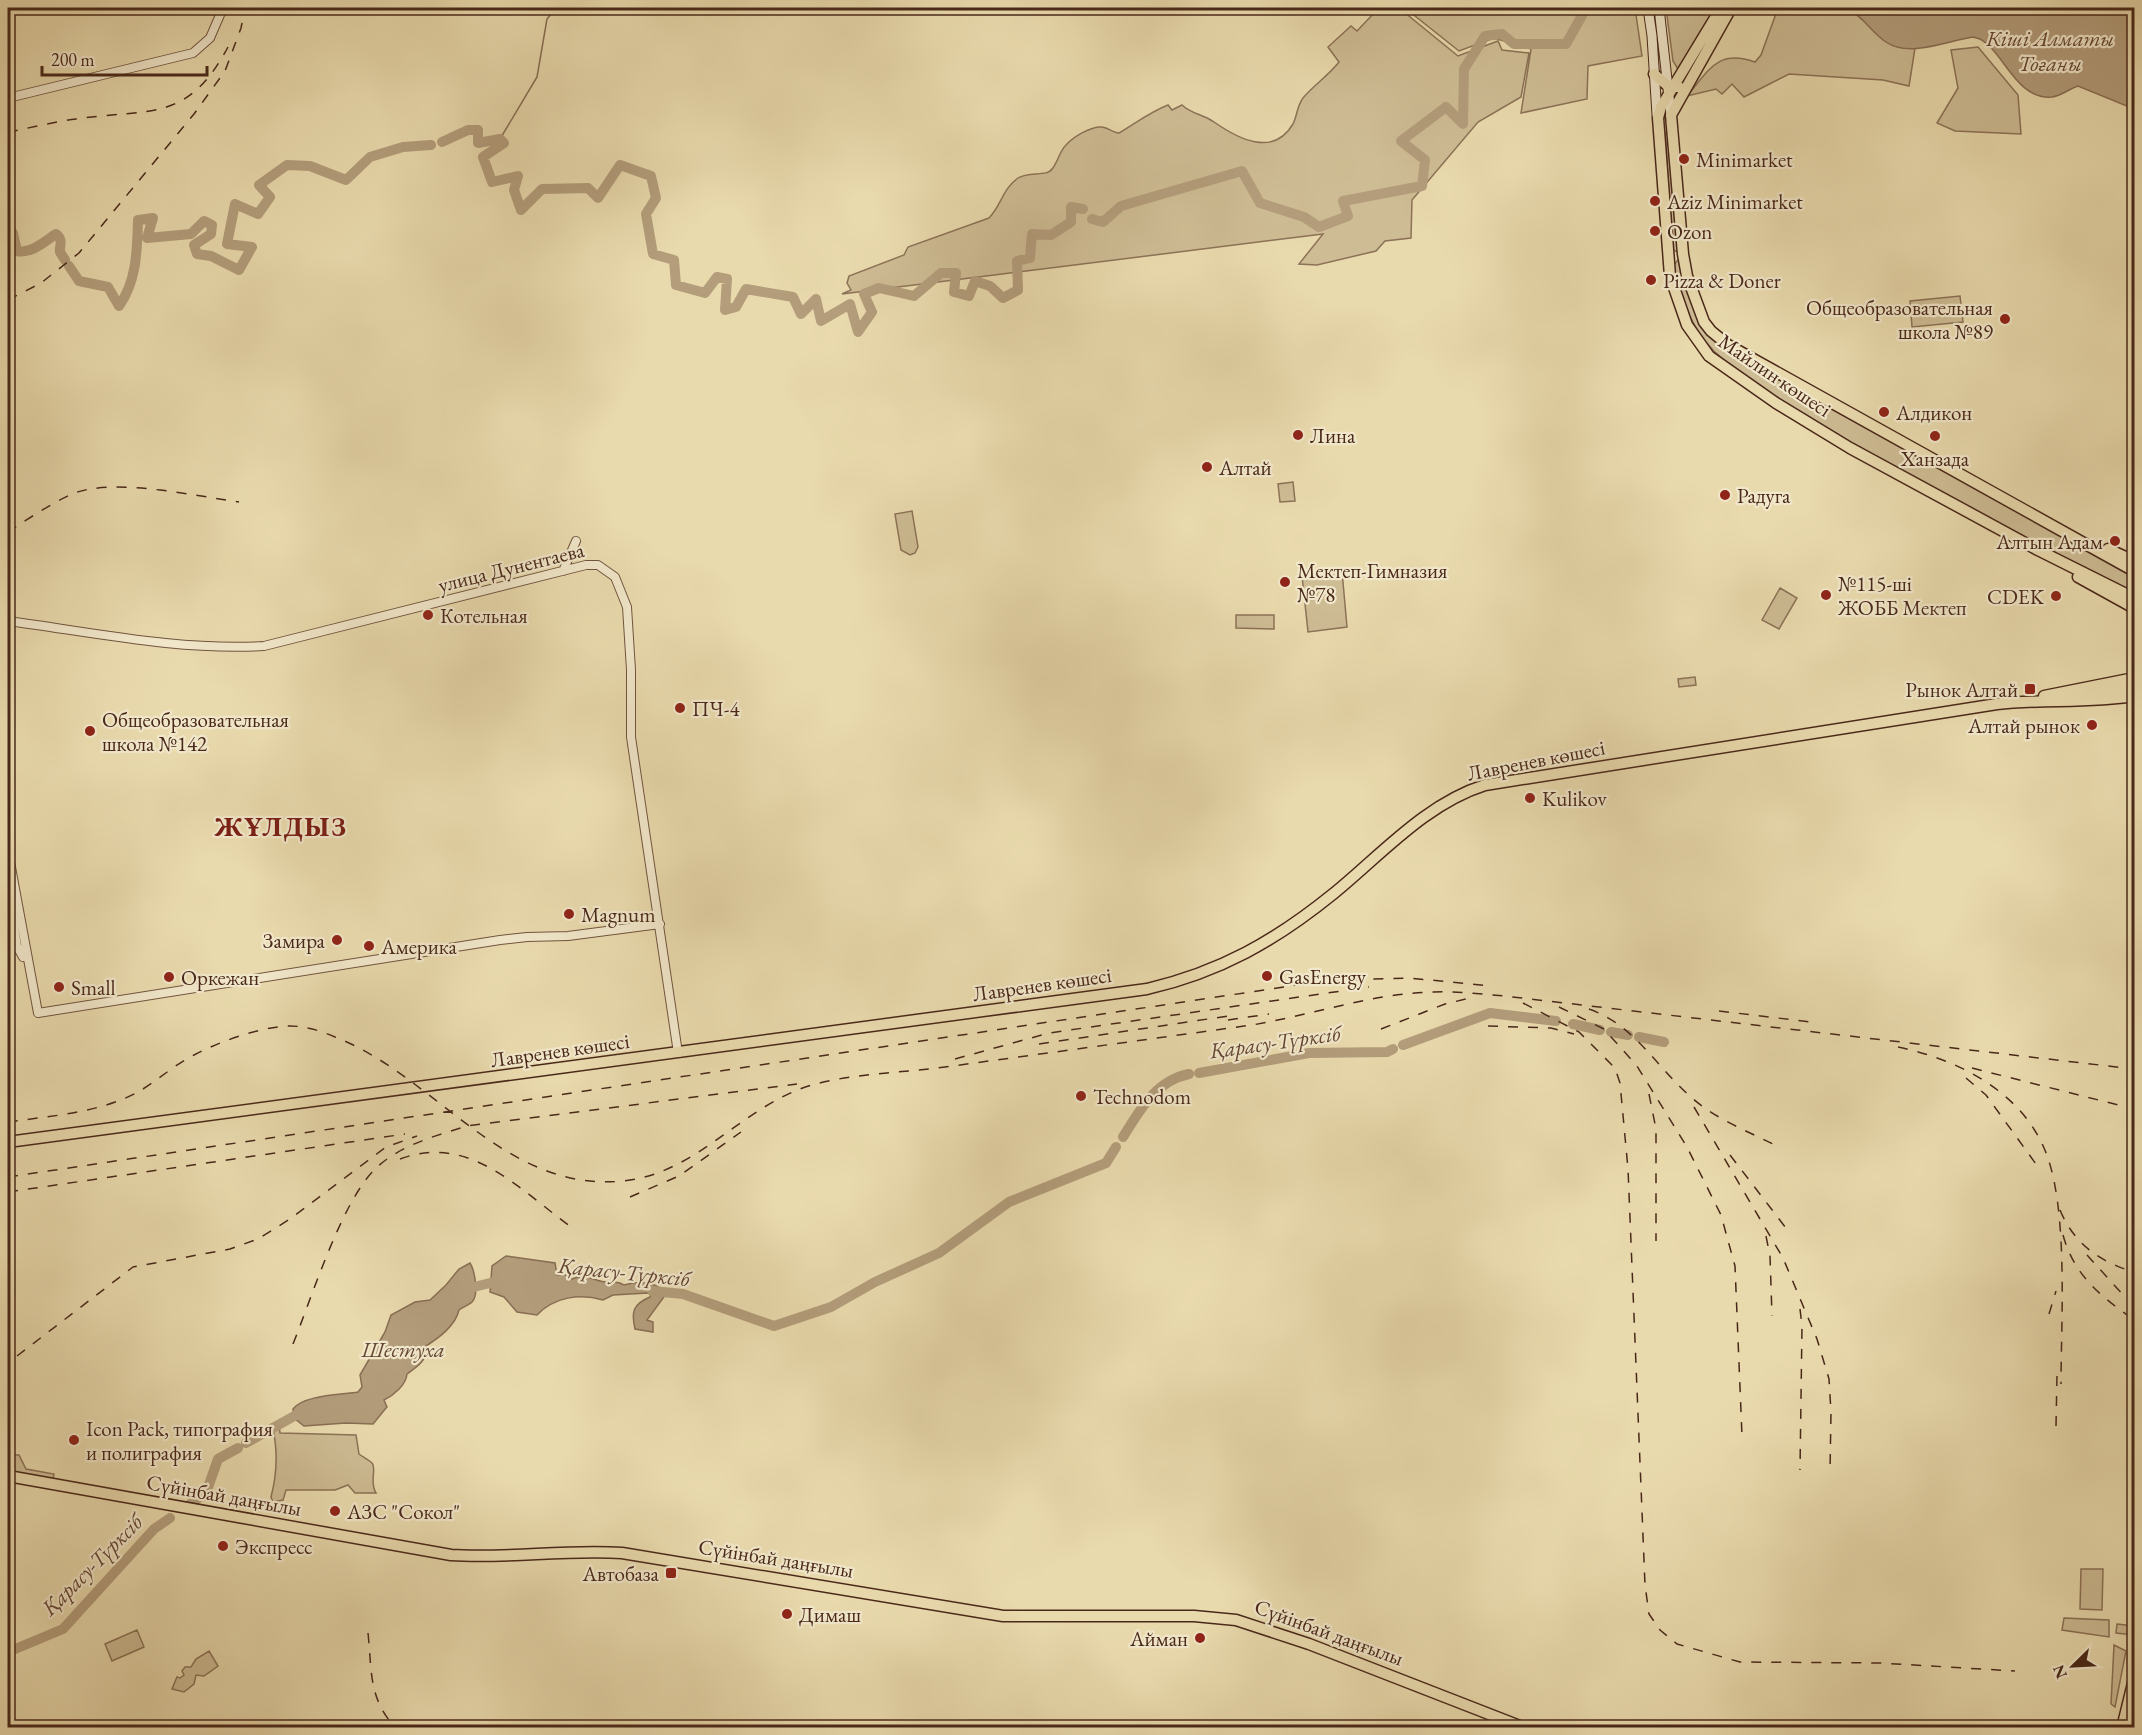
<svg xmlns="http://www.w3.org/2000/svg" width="2142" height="1735" font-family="'EB Garamond',serif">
<rect width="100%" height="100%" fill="#e9daad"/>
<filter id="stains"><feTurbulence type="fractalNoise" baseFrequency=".00333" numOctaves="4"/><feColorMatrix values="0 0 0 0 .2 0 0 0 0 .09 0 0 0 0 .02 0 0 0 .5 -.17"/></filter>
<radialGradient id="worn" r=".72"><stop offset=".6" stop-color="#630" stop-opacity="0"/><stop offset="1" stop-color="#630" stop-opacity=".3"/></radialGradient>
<path fill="#cebc94" stroke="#8c7257" stroke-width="1.5" d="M 1385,8 L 1399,8 L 1458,56 L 1498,41 L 1502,50 L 1529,53 L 1521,97 L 1478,122 L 1412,200 L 1411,238 L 1385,241 L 1376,251 L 1317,265 L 1299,264 L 1323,234 L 842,294 L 851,290 L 847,283 L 849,276 L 904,255 L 908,247 L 989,218 C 1001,206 1003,188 1018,178 C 1029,171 1047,177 1052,169 C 1058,162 1059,152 1066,145 C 1073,137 1091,126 1102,127 C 1109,128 1113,133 1119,133 C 1136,123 1150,112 1168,105 L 1172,110 L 1182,105 C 1191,114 1203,114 1214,122 C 1237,138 1273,158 1293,124 C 1297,116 1297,106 1303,98 C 1314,85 1328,76 1339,62 L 1328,47 L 1351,26 L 1357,31 L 1373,14 Z
M 1405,8 L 1635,8 L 1642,56 L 1588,66 L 1587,99 L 1521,113 L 1531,49 L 1494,38 L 1459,51 Z
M 1666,8 L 1695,10 L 1715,8 L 1678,69 L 1673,61 Z
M 1778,8 L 1847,8 C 1871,21 1884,51 1915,48 L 1909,86 L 1883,80 L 1789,74 L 1744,97 L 1732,84 L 1722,94 L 1716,89 L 1687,96 C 1710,69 1718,49 1755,62 L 1761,55 Z
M 1978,47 L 2018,95 L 2021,134 L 1955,131 L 1937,123 L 1958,88 L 1951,50 Z
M 1668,132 L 1678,252 L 1673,250 L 1672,243 L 1666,145 L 1665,133 Z
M 1678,260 L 1681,262 L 1714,339 L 2134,574 L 2134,593 L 2001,525 L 1812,422 L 1724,360 C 1693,336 1683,303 1673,266 Z
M 1960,296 L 1963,322 L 1912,327 L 1910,301 Z
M 1293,482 L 1295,501 L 1280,502 L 1278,484 Z
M 912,511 L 918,547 L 915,553 L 910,555 L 901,550 L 895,514 Z
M 1342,571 L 1347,627 L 1308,632 L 1302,576 Z
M 1780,588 L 1797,598 L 1779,629 L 1762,620 Z
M 1236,615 L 1274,615 L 1274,629 L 1236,628 Z
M 1695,677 L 1696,685 L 1679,687 L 1678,679 Z
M 276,1422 L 279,1423 L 280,1433 L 356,1435 L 359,1454 C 363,1457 369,1460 372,1463 C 377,1469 369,1482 376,1493 L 355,1493 L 348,1485 L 335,1490 L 286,1490 L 283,1500 L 273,1502 L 271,1497 C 277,1474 278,1449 272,1425 Z
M 8,1455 L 19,1455 L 26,1469 L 54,1474 L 53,1479 L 8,1471 Z
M 2081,1569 L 2103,1569 L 2102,1610 L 2080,1609 Z
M 2064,1618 L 2109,1620 L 2109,1637 L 2062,1630 Z
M 2117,1624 L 2134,1626 L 2134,1635 L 2116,1633 Z
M 137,1630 L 144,1647 L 112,1661 L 105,1644 Z
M 2114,1645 L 2126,1651 L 2115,1707 L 2111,1704 Z
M 209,1651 L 218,1666 L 204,1676 L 196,1675 L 194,1684 L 184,1692 L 172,1689 L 177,1677 L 180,1678 L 184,1675 L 182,1671 L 185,1667 L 191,1667 L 196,1659 Z"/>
<path fill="#b39d7b" stroke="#896e54" stroke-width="1.5" d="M 1847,8 L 2134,8 L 2134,109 L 2078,86 C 2069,89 2061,96 2052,97 C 2016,100 2004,52 1980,39 L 1973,37 C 1947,41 1909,58 1886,42 C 1871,32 1863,16 1847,8 Z
M 506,1256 L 555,1263 L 557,1275 L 564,1274 L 572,1279 C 583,1274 590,1278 600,1281 C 609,1284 615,1279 624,1285 C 639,1281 656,1281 666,1294 L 647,1320 L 653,1322 L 653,1332 L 635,1329 C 631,1312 633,1304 650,1297 L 651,1294 L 648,1293 L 613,1295 L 603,1300 C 580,1293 554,1297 537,1315 L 517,1312 L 504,1297 L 490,1292 L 492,1266 Z
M 470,1263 C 475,1271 479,1295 472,1302 C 469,1305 463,1307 459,1310 C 455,1326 440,1337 426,1346 C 428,1360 417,1367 407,1374 C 406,1385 394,1395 384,1400 L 387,1407 L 373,1424 L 346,1423 L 304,1426 L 294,1418 L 293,1409 C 303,1395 341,1395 358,1392 L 362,1387 L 360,1375 L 385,1332 L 391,1315 L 415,1302 L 430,1300 L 446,1285 L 459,1269 Z"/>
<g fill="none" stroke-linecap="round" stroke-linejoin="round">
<path stroke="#896e54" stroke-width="1.5" d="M 500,139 L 537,77 L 547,19 L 556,8"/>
<path stroke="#b39d7b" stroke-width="10" d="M 442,142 L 468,130 L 478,130 L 478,143 L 500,139 L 504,143 L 483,157 L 492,182 L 518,176 L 514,190 L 521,210 L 542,189 L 588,188 L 598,198 L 620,165 L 651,176 L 656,198 L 646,214 L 653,254 L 674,260 L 676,285 L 705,293 L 717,277 L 727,279 L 725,310 L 736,307 L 746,289 L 793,297 L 801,314 L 816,299 L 821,321 L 850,304 L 858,332 L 872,312 L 864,294 L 879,288 L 914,296 L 941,273 L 956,273 L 954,292 L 969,296 L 975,281 L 990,286 L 1003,298 L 1018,290 L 1017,261 L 1030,258 L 1032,234 L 1051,235 L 1071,222 L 1071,207 L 1083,209
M 1092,219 L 1103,222 L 1121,206 L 1242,171 L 1260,203 L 1304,217 L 1319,227 L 1348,216 L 1343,201 L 1422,186 L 1425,160 L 1401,141 L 1446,107 L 1463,124 L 1464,69 L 1485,36 L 1502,34 L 1514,44 L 1566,44 L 1584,12 L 1573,8
M 8,230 L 13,233 L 17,251 C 31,254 44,242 56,234 C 64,240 59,245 60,252 L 65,260
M 69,266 L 79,281 L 108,287 L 119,306 C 137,281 137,250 138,220 L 153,218 L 147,238 L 191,234 L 204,221 L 212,225 L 211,234 L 194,245 L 197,254 L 211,256 L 239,270 L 252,247 L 227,244 L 235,204 L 258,214 L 270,197 L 259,185 L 287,165 L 310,166 L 346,180 L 370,157 L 403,147 L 431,145
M 1573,1024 L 1600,1030
M 1611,1032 L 1628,1035
M 1639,1037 L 1664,1042
M 1403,1045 L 1490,1013 L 1556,1021
M 1199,1073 L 1309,1053 L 1387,1052 L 1393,1049
M 1123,1137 C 1140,1110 1155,1081 1189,1074
M 462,1290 L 502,1280
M 652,1291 L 683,1294 L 774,1326 L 831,1307 L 875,1282 L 939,1253 L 1009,1202 L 1106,1163 L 1116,1147
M 246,1443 L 305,1410
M 190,1504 L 206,1493 L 218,1459 L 238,1448
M 8,1652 L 63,1629 L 154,1529 L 170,1518"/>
<g stroke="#71543f" stroke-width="10">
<path id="tertiary" d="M 8,98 L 193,53 L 210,38 L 223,8
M 563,571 L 576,541
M 8,621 C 91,632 179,651 264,646 L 586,565 L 598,565 L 615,577 L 627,607 L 631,670 L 631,737 L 678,1053
M 8,851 L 38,1013 L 500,940 L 527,937 L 568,936 L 660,924
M 8,891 L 17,946 L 23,957"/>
</g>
<g stroke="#49281a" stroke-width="11">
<path id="secondary" d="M 1648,8 L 1652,36 L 1657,115
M 1659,8 L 1671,115"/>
</g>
<g stroke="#49281a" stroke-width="13">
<path id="primary" d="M 1721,8 L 1661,107 L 1658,118 L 1670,276 L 1687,325 L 1709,356 L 1776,403 L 1850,448 L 2038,550 L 2134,598
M 1731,8 L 1671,115 L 1683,254 L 1687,276 L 1704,322 L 1711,331 L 1728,345 L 2134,571
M 1654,74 L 1668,86 L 1679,87
M 2108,549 L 2134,561
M 2078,577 L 2134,608
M 2077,695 L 2134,686
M 2044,696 L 2134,678
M 8,1142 L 1147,989 C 1220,972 1275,941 1333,894 C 1381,855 1425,804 1485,785 L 1997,704 C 2043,699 2089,703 2134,696
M 8,1476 L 451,1555 C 508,1559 565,1549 622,1553 L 1003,1616 L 1194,1616 L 1236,1620 L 1309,1644 L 1525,1728
M 2122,1728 L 2134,1679"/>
</g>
<use href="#tertiary" stroke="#f1e7ca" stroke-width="8"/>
<use href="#secondary" stroke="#f1e7ca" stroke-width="9"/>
<use href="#primary" stroke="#e9daad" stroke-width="10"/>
<path stroke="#49281a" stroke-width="1.5" stroke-dasharray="10 10" stroke-linecap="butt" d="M 8,132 C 30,128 53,122 76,119 C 149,108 187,124 228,47
M 8,300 L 41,283 L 79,253 L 194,114 L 225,71 L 241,28 L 245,8
M 8,532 C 28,519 50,504 72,494 C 112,477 196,496 239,502
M 1523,1003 L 1579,1032 L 1615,1068 L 1620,1083 L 1628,1169 L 1645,1585 L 1649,1614 L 1660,1630 L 1677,1644 L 1740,1662 L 1880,1663 L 2015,1671
M 1559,1007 L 1604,1029 L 1637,1066 L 1687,1147 L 1721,1215 L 1735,1266 L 1742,1436
M 1589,1009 C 1636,1026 1656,1067 1692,1098 C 1716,1119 1747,1131 1775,1145
M 1719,1011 L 1811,1022
M 1228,1020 L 1269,1014
M 1488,1026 L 1551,1028 L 1574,1034
M 1381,1029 L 1445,1004 L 1470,998
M 1039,1044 L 1235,1015
M 1898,1047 C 1956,1059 2019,1090 2044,1148 C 2069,1204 2061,1321 2061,1384
M 955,1059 L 1049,1033 L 1369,987
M 1972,1068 L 2134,1109
M 1966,1078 L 1986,1095 L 2036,1164
M 1649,1094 L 1656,1129 L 1656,1241
M 1694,1107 L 1783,1258 L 1817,1339 L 1829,1379 L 1831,1412 L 1830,1473
M 8,1122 C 50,1116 99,1113 138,1092 C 157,1081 174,1065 194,1055 C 218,1042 263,1026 290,1026 C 306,1026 321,1031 335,1037 C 436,1076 504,1193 623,1181 C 697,1174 743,1105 812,1085 C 855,1073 901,1073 945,1067 C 1048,1053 1150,1039 1252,1025 C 1312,1015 1373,993 1434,992 C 1457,991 1481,994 1504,996 L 2134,1069
M 1730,1155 L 1789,1232
M 400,1159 C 469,1133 519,1189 571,1227
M 8,1177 L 1331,980 L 1409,978 L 1492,986
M 8,1192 L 405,1134
M 630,1197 L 679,1176 L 741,1132
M 2060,1210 C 2074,1244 2100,1262 2134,1272
M 2063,1235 C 2074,1275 2100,1296 2133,1319
M 1766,1236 L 1770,1256 L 1772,1316
M 2087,1255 L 2134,1307
M 1800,1309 L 1802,1326 L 1800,1470
M 2049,1314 L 2056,1291
M 293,1344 C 312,1297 341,1203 375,1169 C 400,1145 435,1136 467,1126 L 797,1084
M 17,1356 L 133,1267 L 230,1249 L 258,1239 L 290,1219 L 386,1147 L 417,1136
M 2056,1426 L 2057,1375
M 368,1633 C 372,1670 368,1699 396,1728"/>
</g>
<g fill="#8f2418" stroke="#f1e7ca" stroke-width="2">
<circle cx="1684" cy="159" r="6"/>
<circle cx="1655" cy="201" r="6"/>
<circle cx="1655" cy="231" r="6"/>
<circle cx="1651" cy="280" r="6"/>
<circle cx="2005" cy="319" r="6"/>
<circle cx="1884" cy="412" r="6"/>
<circle cx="1298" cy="435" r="6"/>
<circle cx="1935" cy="436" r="6"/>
<circle cx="1207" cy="467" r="6"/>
<circle cx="1725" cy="495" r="6"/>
<circle cx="2115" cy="541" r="6"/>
<circle cx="1285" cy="582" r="6"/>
<circle cx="1826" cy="595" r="6"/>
<circle cx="2056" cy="596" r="6"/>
<circle cx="428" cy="615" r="6"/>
<rect x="2024" y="683" width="12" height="12" rx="3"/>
<circle cx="680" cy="708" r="6"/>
<circle cx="2092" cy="725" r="6"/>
<circle cx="90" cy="731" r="6"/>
<circle cx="1530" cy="798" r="6"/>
<circle cx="569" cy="914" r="6"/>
<circle cx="337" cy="940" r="6"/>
<circle cx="369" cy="946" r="6"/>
<circle cx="1267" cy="976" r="6"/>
<circle cx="169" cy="977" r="6"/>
<circle cx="59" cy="987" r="6"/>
<circle cx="1081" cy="1096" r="6"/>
<circle cx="74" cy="1440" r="6"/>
<circle cx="335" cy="1511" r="6"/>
<circle cx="223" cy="1546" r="6"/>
<rect x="665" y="1567" width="12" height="12" rx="3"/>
<circle cx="787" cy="1614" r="6"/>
<circle cx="1200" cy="1638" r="6"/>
</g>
<g text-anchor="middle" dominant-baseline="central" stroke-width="4.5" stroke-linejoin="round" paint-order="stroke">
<g font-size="21" fill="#49281a" stroke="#f1e7ca" text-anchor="start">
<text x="1696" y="159">Minimarket</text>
<text x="1667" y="201">Aziz Minimarket</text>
<text x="1667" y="231">Ozon</text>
<text x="1663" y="280">Pizza &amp; Doner</text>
<text x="1993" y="307" text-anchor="end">Общеобразовательная<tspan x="1993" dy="24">школа №89</tspan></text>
<text x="1896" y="412">Алдикон</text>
<text x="1310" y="435">Лина</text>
<text x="1935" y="458" text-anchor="middle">Ханзада</text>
<text x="1219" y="467">Алтай</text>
<text x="1737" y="495">Радуга</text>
<text x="2103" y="541" text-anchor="end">Алтын Адам</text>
<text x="1297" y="570">Мектеп-Гимназия<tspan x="1297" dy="24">№78</tspan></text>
<text x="1838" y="583">№115-ші<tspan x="1838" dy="24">ЖОББ Мектеп</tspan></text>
<text x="2044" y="596" text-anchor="end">CDEK</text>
<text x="440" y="615">Котельная</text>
<text x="2018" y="689" text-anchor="end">Рынoк Алтай</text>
<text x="692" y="708">ПЧ-4</text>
<text x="102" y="719">Общеобразовательная<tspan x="102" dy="24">школа №142</tspan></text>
<text x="2080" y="725" text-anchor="end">Алтай рынок</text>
<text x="1542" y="798">Kulikov</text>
<text x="581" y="914">Magnum</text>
<text x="325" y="940" text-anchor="end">Замира</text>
<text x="381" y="946">Америка</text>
<text x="1279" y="976">GasEnergy</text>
<text x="181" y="977">Оркежан</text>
<text x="71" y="987">Small</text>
<text x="1093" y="1096">Technodom</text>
<text x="86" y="1428">Icon Pack, типография<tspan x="86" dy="24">и полиграфия</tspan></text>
<text x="347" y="1511">АЗС "Сокол"</text>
<text x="235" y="1546">Экспресс</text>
<text x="659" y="1573" text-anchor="end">Автобаза</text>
<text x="799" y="1614">Димаш</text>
<text x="1188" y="1638" text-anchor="end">Айман</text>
</g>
<g font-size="21" fill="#49281a" stroke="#f1e7ca">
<text transform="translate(1775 375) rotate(34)">Майлин көшесі</text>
<text transform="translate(511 567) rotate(-14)">улица Дунентаева</text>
<text transform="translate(1536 760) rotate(-11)">Лавренев көшесі</text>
<text transform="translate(1042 984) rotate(-8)">Лавренев көшесі</text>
<text transform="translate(560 1050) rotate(-8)">Лавренев көшесі</text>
<text transform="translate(224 1495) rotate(10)">Сүйінбай даңғылы</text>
<text transform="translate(776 1558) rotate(9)">Сүйінбай даңғылы</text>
<text transform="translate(1329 1632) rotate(20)">Сүйінбай даңғылы</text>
</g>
<g font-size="22" font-style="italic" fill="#644532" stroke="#f1e7ca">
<text x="2050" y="38">Кіші Алматы<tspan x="2050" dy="25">Тоғаны</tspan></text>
<text transform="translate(1275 1042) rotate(-8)">Қарасу-Түрксіб</text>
<text transform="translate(624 1272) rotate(6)">Қарасу-Түрксіб</text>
<text x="403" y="1349">Шестуха</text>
<text transform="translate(92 1565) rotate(-45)">Қарасу-Түрксіб</text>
</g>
<g font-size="27" font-weight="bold" letter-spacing="1.5" fill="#7a1f14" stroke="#f1e7ca">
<text x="281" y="826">ЖҰЛДЫЗ</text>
</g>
</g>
<rect width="2142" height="1735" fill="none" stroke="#e9daad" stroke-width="30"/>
<rect x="9" y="9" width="2124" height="1717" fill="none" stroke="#49281a" stroke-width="3"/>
<rect x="15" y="15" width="2112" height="1705" fill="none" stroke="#49281a" stroke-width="1.5"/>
<g transform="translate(2073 1666) rotate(246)" stroke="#f1e7ca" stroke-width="4.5" paint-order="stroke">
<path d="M0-4.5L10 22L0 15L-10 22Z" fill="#49281a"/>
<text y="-9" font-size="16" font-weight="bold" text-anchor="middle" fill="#49281a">N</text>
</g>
<path d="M42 66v9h165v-9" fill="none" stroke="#49281a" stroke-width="3"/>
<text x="51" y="66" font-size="18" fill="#49281a" stroke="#f1e7ca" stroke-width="4.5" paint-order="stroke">200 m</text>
<rect width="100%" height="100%" filter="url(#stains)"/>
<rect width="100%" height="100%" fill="url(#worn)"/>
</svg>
